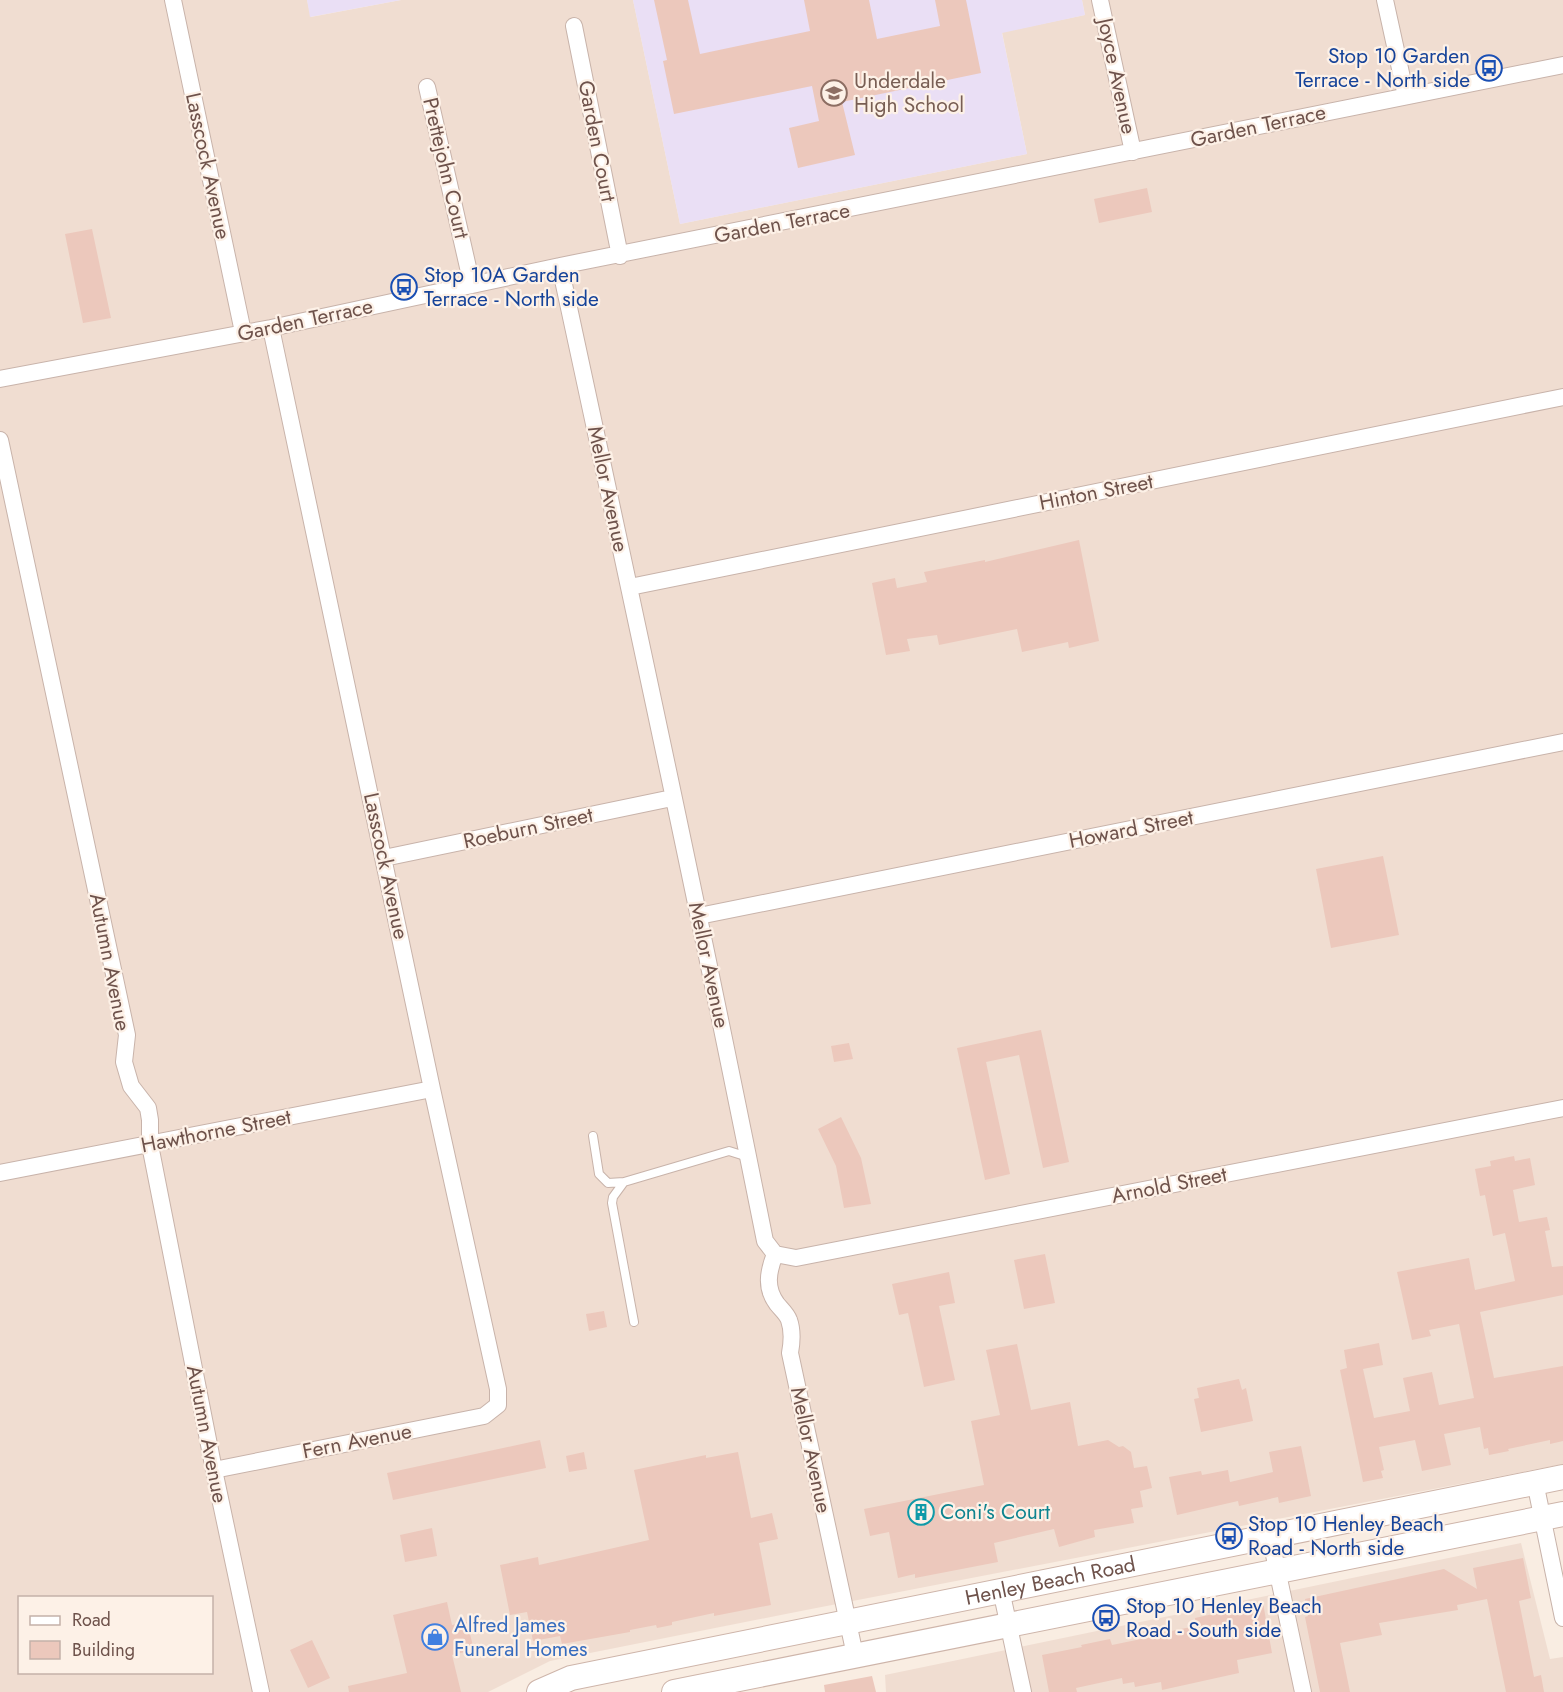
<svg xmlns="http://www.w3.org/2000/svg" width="1563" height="1692" font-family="Jost,sans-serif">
<rect width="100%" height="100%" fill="#f9ede2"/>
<path fill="#f0ddd1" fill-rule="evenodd" d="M 0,0 L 307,0 L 311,17 L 401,0 L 633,0 L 680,224 L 1027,154 L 1002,32 L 1085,15 L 1082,0 L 1563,0 L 1563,1464 L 806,1610 L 550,1661 L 488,1692 L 0,1692 ZM 20,1598 L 212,1598 L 212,1672 L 20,1672 Z
M 1521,1543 L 1550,1659 L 1563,1657 L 1563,1692 L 886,1692 L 885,1675 Z"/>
<path fill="#eadff5" d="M 307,0 L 401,0 L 310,17 Z
M 633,0 L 1082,0 L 1085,15 L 1002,33 L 1027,154 L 680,224 Z"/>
<path fill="#ecc8bc" d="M 654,0 L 688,0 L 700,54 L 810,31 L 804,0 L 869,0 L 877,39 L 940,26 L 935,0 L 966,0 L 981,73 L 842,102 L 855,155 L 798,168 L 789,128 L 819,121 L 812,86 L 674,114 L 663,61 L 667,60 Z
M 1147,188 L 1152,212 L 1099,223 L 1094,199 Z
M 92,229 L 111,318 L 83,323 L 65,234 Z
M 1079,540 L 1099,641 L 1069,648 L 1068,642 L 1022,652 L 1017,629 L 939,645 L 937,635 L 907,639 L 910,651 L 886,655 L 872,583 L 895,578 L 897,588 L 927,582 L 924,572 L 985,560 L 985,562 Z
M 1383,856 L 1399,935 L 1331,948 L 1316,869 Z
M 1041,1030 L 1069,1162 L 1043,1168 L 1019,1055 L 986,1062 L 1010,1174 L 985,1180 L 957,1048 Z
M 849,1043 L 853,1059 L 834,1062 L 831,1046 Z
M 841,1117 L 861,1158 L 871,1204 L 844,1208 L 836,1166 L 818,1129 Z
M 1514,1156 L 1515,1161 L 1530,1158 L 1535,1185 L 1513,1190 L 1519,1222 L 1547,1217 L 1550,1230 L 1545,1231 L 1552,1267 L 1563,1266 L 1563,1295 L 1480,1312 L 1494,1378 L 1563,1366 L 1563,1441 L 1550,1444 L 1550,1440 L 1508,1449 L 1509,1451 L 1489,1455 L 1488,1448 L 1484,1449 L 1480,1427 L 1444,1434 L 1451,1465 L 1422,1471 L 1415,1440 L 1379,1447 L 1384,1470 L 1381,1471 L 1383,1478 L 1363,1482 L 1340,1370 L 1347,1368 L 1344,1350 L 1379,1343 L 1383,1365 L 1363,1369 L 1374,1418 L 1410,1411 L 1403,1378 L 1432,1372 L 1439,1405 L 1474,1398 L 1459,1324 L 1429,1330 L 1431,1336 L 1412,1340 L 1397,1272 L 1469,1258 L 1475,1290 L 1515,1281 L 1505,1233 L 1493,1236 L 1485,1195 L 1480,1196 L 1475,1169 L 1491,1166 L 1490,1161 Z
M 1045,1254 L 1055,1303 L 1024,1309 L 1014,1260 Z
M 949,1272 L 955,1303 L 939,1306 L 955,1380 L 924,1387 L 908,1313 L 899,1315 L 892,1284 Z
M 604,1311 L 607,1327 L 589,1331 L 586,1314 Z
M 1017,1344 L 1031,1410 L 1070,1402 L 1078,1446 L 1108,1440 L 1119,1447 L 1123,1446 L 1131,1452 L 1134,1468 L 1147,1466 L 1152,1488 L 1140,1491 L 1143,1507 L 1131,1509 L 1134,1523 L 1094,1530 L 1095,1537 L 1059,1547 L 1054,1529 L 994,1543 L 998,1562 L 915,1578 L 915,1574 L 898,1578 L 889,1532 L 870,1536 L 864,1509 L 984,1485 L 971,1421 L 1000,1415 L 986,1350 Z
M 1239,1379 L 1242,1390 L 1246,1388 L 1253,1421 L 1201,1432 L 1194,1399 L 1199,1398 L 1197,1388 Z
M 540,1440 L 546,1468 L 393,1500 L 387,1473 Z
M 1301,1446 L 1311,1496 L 1279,1503 L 1278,1497 L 1239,1506 L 1238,1501 L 1177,1515 L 1169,1477 L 1201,1471 L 1202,1475 L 1228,1470 L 1230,1482 L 1273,1472 L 1269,1452 Z
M 584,1452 L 587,1469 L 569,1472 L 566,1456 Z
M 738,1452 L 751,1518 L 772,1513 L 778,1539 L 759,1543 L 771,1605 L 714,1616 L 714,1613 L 672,1622 L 672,1625 L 657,1628 L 656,1625 L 630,1630 L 630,1632 L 562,1644 L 560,1636 L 533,1641 L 527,1612 L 510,1615 L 500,1565 L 538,1557 L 539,1565 L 649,1540 L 634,1470 L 706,1455 L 706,1458 Z
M 432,1528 L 437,1556 L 405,1562 L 400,1535 Z
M 1523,1558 L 1531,1598 L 1519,1601 L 1534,1677 L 1541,1675 L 1544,1692 L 1506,1692 L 1487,1599 L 1457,1605 L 1458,1610 L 1379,1623 L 1382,1635 L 1340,1643 L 1350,1692 L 1320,1692 L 1305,1617 L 1308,1616 L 1305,1599 L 1444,1569 L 1477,1589 L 1473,1568 Z
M 447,1602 L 452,1625 L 467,1622 L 474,1650 L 452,1655 L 461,1692 L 349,1692 L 348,1686 L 407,1673 L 393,1615 Z
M 1263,1603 L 1272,1653 L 1237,1660 L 1239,1673 L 1162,1690 L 1161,1682 L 1135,1687 L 1134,1682 L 1123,1684 L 1122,1678 L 1076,1688 L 1077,1692 L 1049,1692 L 1042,1655 L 1082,1647 L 1081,1645 L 1110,1639 L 1112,1645 L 1151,1637 L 1151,1635 L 1196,1626 L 1195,1618 Z
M 312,1640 L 330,1678 L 308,1688 L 290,1650 Z
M 872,1676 L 876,1692 L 825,1692 L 824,1685 Z"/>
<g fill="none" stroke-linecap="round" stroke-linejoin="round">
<g stroke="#c8b3aa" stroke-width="10">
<path id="service" d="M 593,1136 L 599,1174 L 608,1183 L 624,1182
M 634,1322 L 612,1203 L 613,1197 L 624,1182 L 729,1151 L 748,1157"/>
</g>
<g stroke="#c8b3aa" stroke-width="18">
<path id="minor" d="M 173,0 L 243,332
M 1100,0 L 1133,152
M 1385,0 L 1406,96
M 574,26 L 620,256
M 427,87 L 472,285
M 560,266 C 630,591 700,915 765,1241 L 775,1254 C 768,1272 765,1288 777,1304 C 781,1309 787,1314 789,1320 C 793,1331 792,1342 790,1353 L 855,1655
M 0,379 L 271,328 L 560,266 L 1563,65
M 0,440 L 127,1035 L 124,1062 L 131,1086 L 148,1108 L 150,1120 L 150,1145 L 214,1470 L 261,1692
M 630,587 L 1563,397
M 384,858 L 672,798
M 699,916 L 1563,742
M 0,1173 L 432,1089
M 775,1254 L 796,1258 L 1563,1108
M 214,1470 L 484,1416 L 498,1405 L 498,1389 L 432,1089 L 271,328
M 1535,1482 L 1563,1618
M 1270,1536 L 1303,1692
M 1001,1590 L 1023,1692"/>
</g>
<g stroke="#ceb5aa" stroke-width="26">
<g id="secondary">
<path id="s1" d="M 539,1692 L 571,1678 L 1563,1477"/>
<path d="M 674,1692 L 1563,1514"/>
</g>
</g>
<use href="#service" stroke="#fff" stroke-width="8"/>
<use href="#minor" stroke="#fff" stroke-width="16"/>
<use href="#secondary" stroke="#fff" stroke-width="24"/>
</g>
<defs>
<g id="bus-ring" transform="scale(1.35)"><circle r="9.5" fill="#fdf1e7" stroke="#1a4fb4" stroke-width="1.5"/><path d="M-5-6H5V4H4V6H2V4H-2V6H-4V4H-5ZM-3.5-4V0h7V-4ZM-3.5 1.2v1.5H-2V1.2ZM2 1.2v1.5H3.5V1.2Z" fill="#1a4fb4"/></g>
<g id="school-ring" transform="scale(1.35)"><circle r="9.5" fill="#fdf1e7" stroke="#8d6e63" stroke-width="1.5"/><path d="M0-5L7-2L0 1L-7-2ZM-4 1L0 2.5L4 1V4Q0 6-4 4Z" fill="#8d6e63"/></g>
<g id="building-ring" transform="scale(1.35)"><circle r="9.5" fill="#fdf1e7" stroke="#0f9aa8" stroke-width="1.5"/><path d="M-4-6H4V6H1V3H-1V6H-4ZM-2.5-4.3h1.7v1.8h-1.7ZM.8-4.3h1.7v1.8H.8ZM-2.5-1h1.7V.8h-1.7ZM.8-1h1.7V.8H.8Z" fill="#0f9aa8"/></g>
<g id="shop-ring" transform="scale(1.35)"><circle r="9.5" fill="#fdf1e7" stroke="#3f7fe0" stroke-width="1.5"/><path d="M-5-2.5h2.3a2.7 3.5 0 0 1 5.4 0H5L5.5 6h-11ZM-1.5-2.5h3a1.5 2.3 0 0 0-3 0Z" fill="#3f7fe0"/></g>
</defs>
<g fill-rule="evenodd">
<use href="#bus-ring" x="1489" y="68"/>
<use href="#school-ring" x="834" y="93"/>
<use href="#bus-ring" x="404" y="287"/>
<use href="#building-ring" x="921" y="1512"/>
<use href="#bus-ring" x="1229" y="1536"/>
<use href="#bus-ring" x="1106" y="1618"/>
<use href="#shop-ring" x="435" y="1637"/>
</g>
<g text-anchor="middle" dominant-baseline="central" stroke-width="4.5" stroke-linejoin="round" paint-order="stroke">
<g font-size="21" fill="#164399" stroke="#fdf1e7" text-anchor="start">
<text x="1470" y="56" text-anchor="end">Stop 10 Garden<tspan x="1470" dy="24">Terrace - North side</tspan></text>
<text x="424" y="275">Stop 10A Garden<tspan x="424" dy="24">Terrace - North side</tspan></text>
<text x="1248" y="1524">Stop 10 Henley Beach<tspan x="1248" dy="24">Road - North side</tspan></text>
<text x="1126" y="1606">Stop 10 Henley Beach<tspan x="1126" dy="24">Road - South side</tspan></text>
</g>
<g font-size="21" fill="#6e524b" stroke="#fdf1e7">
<text transform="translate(1117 76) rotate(78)">Joyce Avenue</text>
<text transform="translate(1258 126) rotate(-12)">Garden Terrace</text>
<text transform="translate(597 141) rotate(79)">Garden Court</text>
<text transform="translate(208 166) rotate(78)">Lasscock Avenue</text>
<text transform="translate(446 168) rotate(77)">Prettejohn Court</text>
<text transform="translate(782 223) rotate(-11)">Garden Terrace</text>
<text transform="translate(305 320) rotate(-12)">Garden Terrace</text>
<text transform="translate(608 489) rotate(78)">Mellor Avenue</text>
<text transform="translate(1096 492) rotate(-11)">Hinton Street</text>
<text transform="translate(528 828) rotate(-12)">Roeburn Street</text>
<text transform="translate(1131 829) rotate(-11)">Howard Street</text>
<text transform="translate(386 866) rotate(78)">Lasscock Avenue</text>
<text transform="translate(110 962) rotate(79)">Autumn Avenue</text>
<text transform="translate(709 965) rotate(78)">Mellor Avenue</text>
<text transform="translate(216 1131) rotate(-11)">Hawthorne Street</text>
<text transform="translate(1169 1185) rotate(-11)">Arnold Street</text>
<text transform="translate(207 1434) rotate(79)">Autumn Avenue</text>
<text transform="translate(357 1441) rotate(-11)">Fern Avenue</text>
<text transform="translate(811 1450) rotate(78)">Mellor Avenue</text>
<text stroke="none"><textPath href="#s1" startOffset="524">Henley Beach Road</textPath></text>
</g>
<g font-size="21" fill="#785e54" stroke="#fdf1e7" text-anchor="start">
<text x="854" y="81">Underdale<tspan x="854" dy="24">High School</tspan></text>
</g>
<g font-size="21" fill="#0d838f" stroke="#fdf1e7" text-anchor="start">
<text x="940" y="1512">Coni's Court</text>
</g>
<g font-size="21" fill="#366cbe" stroke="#fdf1e7" text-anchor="start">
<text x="454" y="1625">Alfred James<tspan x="454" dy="24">Funeral Homes</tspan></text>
</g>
</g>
<rect x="18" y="1596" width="195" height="78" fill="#fdf1e7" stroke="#c4b1a9" stroke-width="1.5"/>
<rect x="30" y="1616" width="30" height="9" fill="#ffffff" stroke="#c4b1a9" stroke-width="1.5"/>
<text x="72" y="1626" font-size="18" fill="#6e524b">Road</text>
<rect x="30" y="1641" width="30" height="18" fill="#ecc8bc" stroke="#c4b1a9" stroke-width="1.5"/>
<text x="72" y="1656" font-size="18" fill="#6e524b">Building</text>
</svg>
